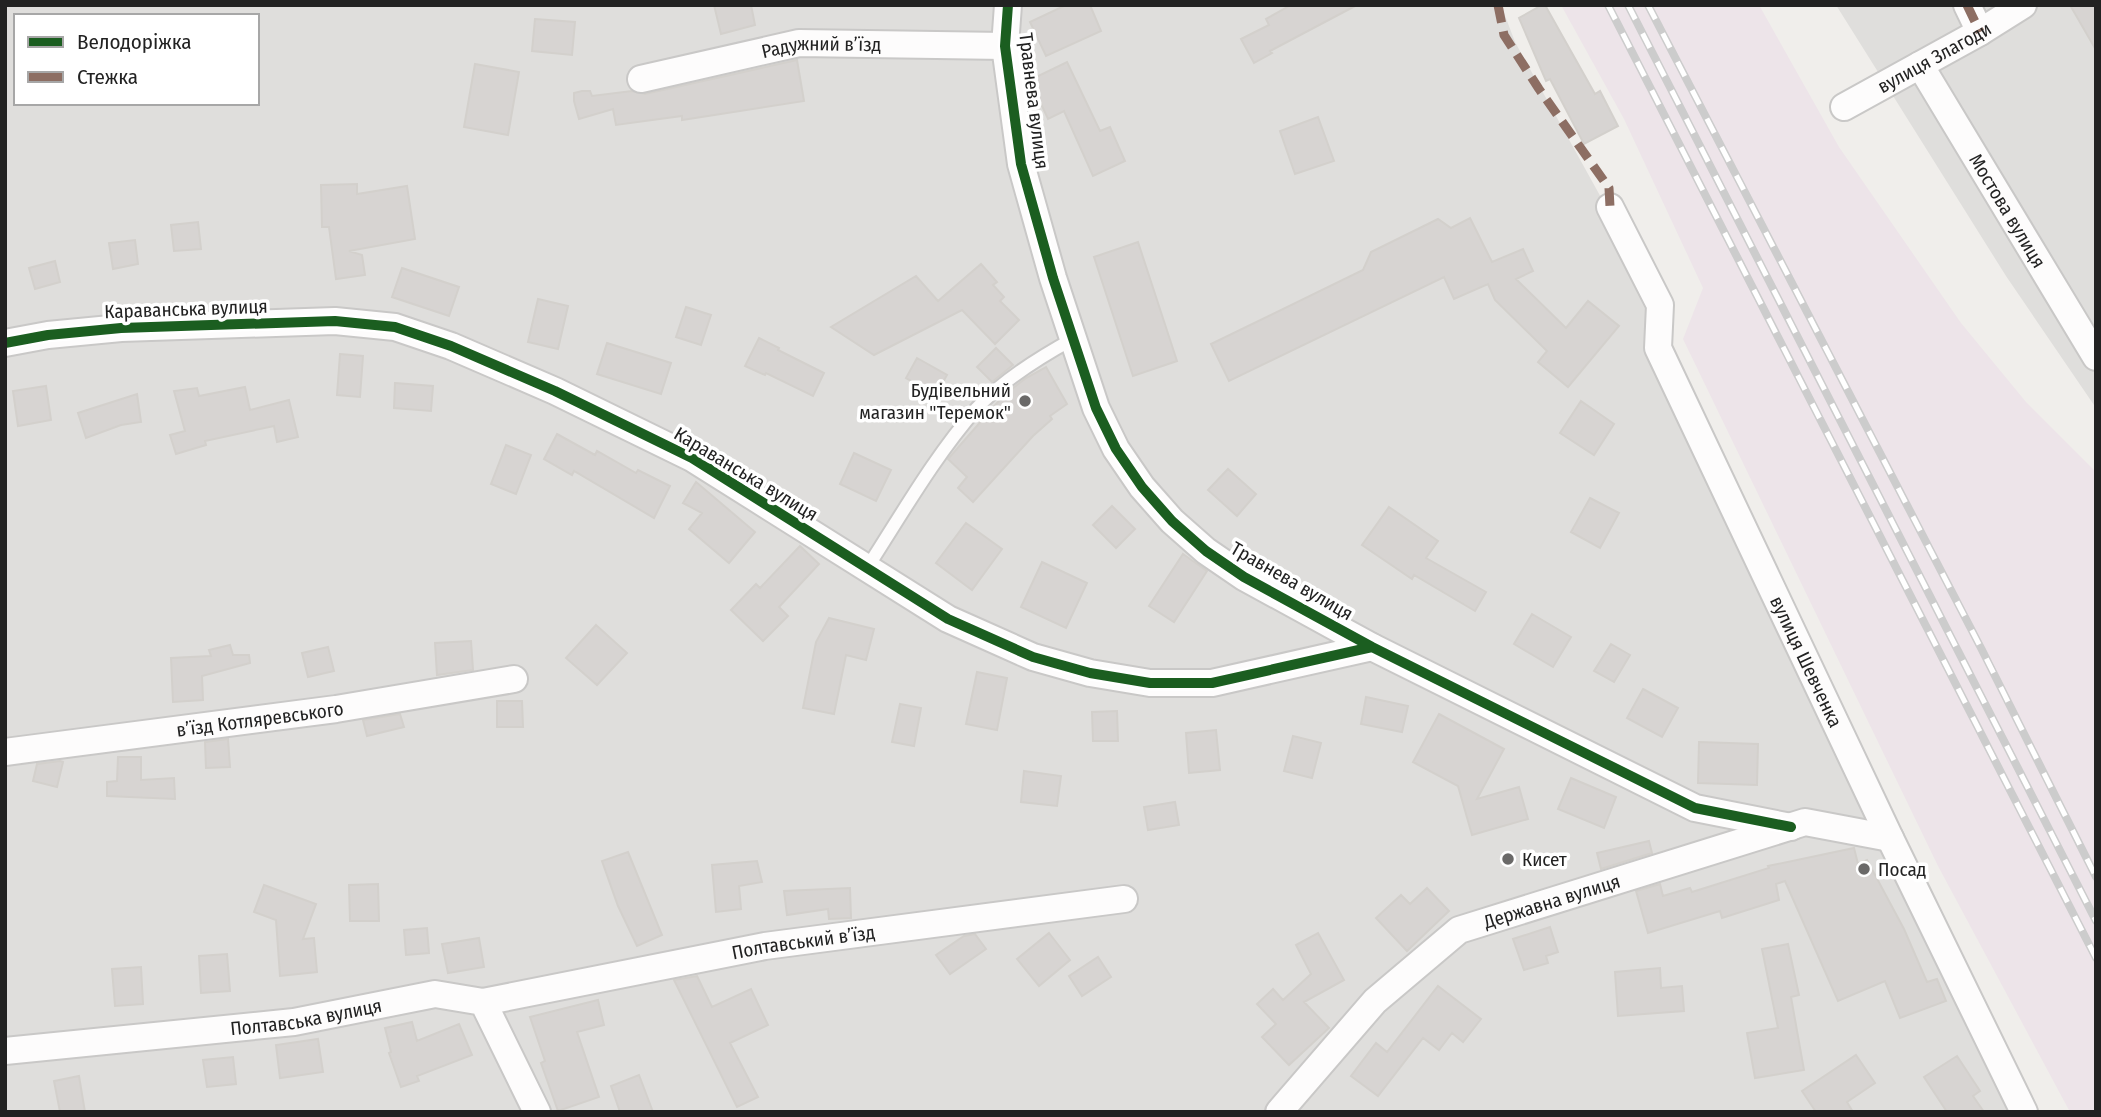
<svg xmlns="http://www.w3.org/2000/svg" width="2101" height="1117" font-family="'Fira Sans Condensed',sans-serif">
<rect width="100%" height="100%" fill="#f0eeeb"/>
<path fill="#dfdedc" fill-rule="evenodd" d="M 5,5 L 1501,5 L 1515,42 L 1624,239 L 1846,768 L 2014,1112 L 5,1112 ZM 16,16 L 257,16 L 257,103 L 16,103 Z
M 1836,5 L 2096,5 L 2096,408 L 2006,276 Z"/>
<path fill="#ede4e9" d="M 1561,5 L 1759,5 L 1839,147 L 1961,323 L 2026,402 L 2096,472 L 2096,1112 L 2070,1112 L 1938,866 L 1683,339 L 1703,288 L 1624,119 Z"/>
<path fill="#d7d4d2" stroke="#d3d0cc" stroke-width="2" d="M 714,5 L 751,5 L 755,25 L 721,34 Z
M 1066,5 L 1090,5 L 1101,31 L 1046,56 L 1030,22 Z
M 1291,5 L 1357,5 L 1270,51 L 1272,53 L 1254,63 L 1241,39 L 1269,25 L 1266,19 Z
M 1542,5 L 1545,5 L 1595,94 L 1600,91 L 1618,126 L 1584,144 L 1550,79 L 1546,81 L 1519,18 Z
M 2070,5 L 2096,5 L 2096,50 Z
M 535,19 L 575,22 L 572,55 L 532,51 Z
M 797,60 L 804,101 L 682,120 L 682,116 L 616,125 L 613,109 L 579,119 L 574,101 L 574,93 L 582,91 L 590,91 L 592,96 L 632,91 L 645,94 Z
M 1067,62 L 1100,131 L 1110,127 L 1125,161 L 1093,176 L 1064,111 L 1048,119 L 1030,80 Z
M 475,64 L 519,72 L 508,135 L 464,127 Z
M 1318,117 L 1334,161 L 1295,174 L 1280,131 Z
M 357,184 L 357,194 L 407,186 L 415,239 L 349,251 L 362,255 L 365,275 L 336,279 L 329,227 L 322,227 L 321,185 Z
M 1470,218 L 1492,262 L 1523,249 L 1533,271 L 1516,279 L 1566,328 L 1588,301 L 1619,326 L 1568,387 L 1538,362 L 1547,351 L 1495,300 L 1488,284 L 1454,299 L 1444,277 L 1229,381 L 1211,344 L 1363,270 L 1371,252 L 1438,219 L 1451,228 Z
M 198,222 L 201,249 L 174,251 L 171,225 Z
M 135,240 L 138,264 L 113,269 L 109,243 Z
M 1138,242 L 1177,361 L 1133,376 L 1094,257 Z
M 55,261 L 60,282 L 35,289 L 29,268 Z
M 981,264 L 997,282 L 993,285 L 1004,297 L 1000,301 L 1019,320 L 995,344 L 962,310 L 874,355 L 831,327 L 916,276 L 938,301 Z
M 402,268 L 459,287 L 449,316 L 392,297 Z
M 538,299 L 568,306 L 558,349 L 528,342 Z
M 686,307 L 711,315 L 701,345 L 676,337 Z
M 759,338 L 779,348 L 778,350 L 824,373 L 813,396 L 766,373 L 765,375 L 745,366 Z
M 607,343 L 671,363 L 661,394 L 597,374 Z
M 996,348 L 1013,365 L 992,382 L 977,367 Z
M 340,354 L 363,356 L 360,397 L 337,395 Z
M 917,358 L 947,375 L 936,395 L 906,378 Z
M 1046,367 L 1067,404 L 1050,416 L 1052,419 L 1033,436 L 973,502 L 958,488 L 967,477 L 948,459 L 1004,395 L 1026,378 Z
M 395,383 L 433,386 L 431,411 L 394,408 Z
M 46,386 L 51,420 L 18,426 L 13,391 Z
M 245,387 L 250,410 L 289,400 L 298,437 L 277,442 L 274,426 L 205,441 L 206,445 L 176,454 L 170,435 L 185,431 L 174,391 L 197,388 L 199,396 Z
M 137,394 L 141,422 L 121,425 L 86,438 L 78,413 Z
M 1581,401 L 1614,424 L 1594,455 L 1560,433 Z
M 557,434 L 595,455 L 597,451 L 636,473 L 638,470 L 670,486 L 654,518 L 574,471 L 572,475 L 544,459 Z
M 506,445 L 531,455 L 516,494 L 491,484 Z
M 854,453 L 891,470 L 876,501 L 840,484 Z
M 1228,469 L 1256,494 L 1237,516 L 1208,490 Z
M 696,482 L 755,532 L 729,563 L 689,529 L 702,513 L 683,503 Z
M 1590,498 L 1619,513 L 1600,548 L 1571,532 Z
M 1112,506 L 1135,529 L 1116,548 L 1093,525 Z
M 1389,507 L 1438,541 L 1426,558 L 1486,592 L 1475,611 L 1414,575 L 1412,579 L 1362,545 Z
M 966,523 L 1002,549 L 972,590 L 936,563 Z
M 800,546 L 819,564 L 779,607 L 788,616 L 763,641 L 731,610 L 756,584 L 760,588 Z
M 1183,554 L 1207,571 L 1174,622 L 1149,606 Z
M 1042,562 L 1087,583 L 1066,628 L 1021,607 Z
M 1532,614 L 1571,637 L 1553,667 L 1514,644 Z
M 829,618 L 874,629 L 866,660 L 846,655 L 834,714 L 803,708 L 816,642 Z
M 596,625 L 627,653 L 597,685 L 566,658 Z
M 471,641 L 473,670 L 437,675 L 435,643 Z
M 1611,644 L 1630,655 L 1614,682 L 1594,671 Z
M 230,645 L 233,655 L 249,655 L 250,663 L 202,676 L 203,700 L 173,702 L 171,658 L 211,656 L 209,650 Z
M 328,647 L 334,671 L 308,677 L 302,653 Z
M 977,672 L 1007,678 L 997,730 L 966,724 Z
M 1643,689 L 1678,708 L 1662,737 L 1627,718 Z
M 1366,697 L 1408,706 L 1402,732 L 1361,724 Z
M 497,701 L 522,701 L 523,727 L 497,727 Z
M 900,704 L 921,708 L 914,746 L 892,742 Z
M 1117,711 L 1118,741 L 1093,741 L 1092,712 Z
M 400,714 L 404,727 L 367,736 L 363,720 Z
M 1439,714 L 1504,749 L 1477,799 L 1519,787 L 1528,819 L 1472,835 L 1458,786 L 1413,762 Z
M 1216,730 L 1220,770 L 1189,773 L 1186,733 Z
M 1293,736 L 1321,743 L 1312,778 L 1284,771 Z
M 228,739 L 230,767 L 206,768 L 205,742 Z
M 1699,742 L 1758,744 L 1757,785 L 1698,783 Z
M 118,757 L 141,757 L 141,780 L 174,778 L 175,799 L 107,796 L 107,782 L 117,781 Z
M 60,761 L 63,762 L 57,787 L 33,781 L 37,764 Z
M 1024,771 L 1061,776 L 1057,806 L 1021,802 Z
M 1571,778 L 1616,797 L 1604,828 L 1558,809 Z
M 1175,802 L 1179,825 L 1148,830 L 1144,807 Z
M 1649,841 L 1652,853 L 1601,869 L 1597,853 Z
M 1854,848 L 1858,864 L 1867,860 L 1904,929 L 1927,982 L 1937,979 L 1946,1001 L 1900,1018 L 1885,981 L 1838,1001 L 1785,881 L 1776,884 L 1779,900 L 1722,918 L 1720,911 L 1648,933 L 1636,891 L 1660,884 L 1663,896 L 1690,888 L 1692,892 L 1769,868 L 1768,866 Z
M 628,852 L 662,935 L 637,946 L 618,906 L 602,861 Z
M 757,861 L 762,882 L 739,886 L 741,909 L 716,912 L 712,865 Z
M 378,884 L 379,921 L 350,921 L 349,885 Z
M 264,885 L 316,904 L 303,939 L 314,938 L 317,972 L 280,976 L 276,920 L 254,912 Z
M 850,888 L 851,918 L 829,919 L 828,909 L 787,915 L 784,891 Z
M 1427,888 L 1449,911 L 1407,951 L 1376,918 L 1401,895 L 1410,904 Z
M 1550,927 L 1558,952 L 1546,956 L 1548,963 L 1524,970 L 1513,939 Z
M 427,928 L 429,953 L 406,955 L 404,930 Z
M 1049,933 L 1070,960 L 1039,986 L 1017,959 Z
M 1318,933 L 1344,980 L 1304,1002 L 1329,1028 L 1289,1065 L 1262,1037 L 1276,1024 L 1257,1004 L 1273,989 L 1283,1000 L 1311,974 L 1296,945 Z
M 975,934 L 986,949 L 950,974 L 936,955 L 964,936 Z
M 479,938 L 484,967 L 448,973 L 442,944 Z
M 1788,944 L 1799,995 L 1791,997 L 1804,1070 L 1755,1078 L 1747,1033 L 1778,1028 L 1762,949 Z
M 227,954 L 230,991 L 201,993 L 199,956 Z
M 1098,957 L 1111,977 L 1082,996 L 1069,976 Z
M 141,967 L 143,1004 L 115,1006 L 112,969 Z
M 1660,968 L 1661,988 L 1682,986 L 1684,1011 L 1618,1016 L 1615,972 Z
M 697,976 L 712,1007 L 751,989 L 768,1025 L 730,1043 L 758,1097 L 737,1107 L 674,980 Z
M 1438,986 L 1481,1019 L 1463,1042 L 1452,1033 L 1439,1050 L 1423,1038 L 1378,1096 L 1351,1076 L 1376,1043 L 1387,1052 Z
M 598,1000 L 604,1025 L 577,1032 L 599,1097 L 558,1111 L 541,1063 L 545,1061 L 530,1017 Z
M 412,1022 L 417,1041 L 459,1024 L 472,1055 L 417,1076 L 419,1081 L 401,1087 L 389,1053 L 391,1052 L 385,1028 Z
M 318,1039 L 323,1072 L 280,1078 L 276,1045 Z
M 1856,1055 L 1875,1083 L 1847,1102 L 1853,1112 L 1816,1112 L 1802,1091 Z
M 1957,1056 L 1980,1091 L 1973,1096 L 1984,1112 L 1947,1112 L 1924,1077 Z
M 233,1057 L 236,1084 L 207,1087 L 203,1060 Z
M 639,1075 L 653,1112 L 620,1112 L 611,1086 Z
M 79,1076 L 85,1112 L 60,1112 L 54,1081 Z"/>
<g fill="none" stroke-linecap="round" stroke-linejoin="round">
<g stroke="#c9c8c7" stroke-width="16">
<path id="service" d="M 867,568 C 902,514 934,457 977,408 C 1003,380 1040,357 1073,339"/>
</g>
<g stroke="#c9c8c7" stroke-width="30">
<g id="minor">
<path d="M 1008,5 L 1005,46 L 1021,164 L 1053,278 L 1096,408 L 1116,449 L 1142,487 L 1172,521 L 1206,551 L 1244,577 L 1372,647 L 1695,808 L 1791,827"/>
<path d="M 1967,5 L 1980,32"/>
<path id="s1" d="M 1920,65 L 2096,357"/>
<path id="s2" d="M 641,79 L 799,43 L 1005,46"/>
<path id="s3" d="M 1844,107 L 1980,32 L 2023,5"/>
<path id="s4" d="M 1610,207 L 1660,305 L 1658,348 L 1890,838 L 2024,1112"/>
<path d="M 5,343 L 48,335 L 121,328 L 335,321 L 395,327 L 451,346 L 555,391 L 692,458 L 948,619 L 1033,657 L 1090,673 L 1150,683 L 1212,683 L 1372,647"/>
<path id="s5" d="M 5,752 L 336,709 L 514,679"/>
<path id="s6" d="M 483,1002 L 765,946 L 1124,899"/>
<path id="s7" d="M 5,1051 L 294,1022 L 435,994 L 483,1002 L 537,1112"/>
<path id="s8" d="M 1279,1112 L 1375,1001 L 1459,930 L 1805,822 L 1890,838"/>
</g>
</g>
<use href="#service" stroke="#fdfcfc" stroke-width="12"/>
<use href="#minor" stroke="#fdfcfc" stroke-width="26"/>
<g stroke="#ccc" stroke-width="8">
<path id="rail" d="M 1608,5 L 2096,958
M 1628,5 L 2096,921
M 1648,5 L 1982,650 L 2096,877"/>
</g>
<use href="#rail" stroke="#fff" stroke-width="5" stroke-dasharray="16" stroke-linecap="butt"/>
<path stroke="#8d6e63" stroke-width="9" stroke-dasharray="18 9" stroke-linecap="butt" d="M 1498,5 L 1504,35 L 1539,89 L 1609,188 L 1610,207
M 1967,5 L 1980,32"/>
<g stroke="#fff" stroke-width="15">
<path id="cycleway" d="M 1008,5 L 1005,46 L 1021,164 L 1053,278 L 1096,408 L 1116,449 L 1142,487 L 1172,521 L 1206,551 L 1244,577 L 1372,647 L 1695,808 L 1791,827
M 5,343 L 48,335 L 121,328 L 335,321 L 395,327 L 451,346 L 555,391 L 692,458 L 948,619 L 1033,657 L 1090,673 L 1150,683 L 1212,683 L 1372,647"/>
</g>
<use href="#cycleway" stroke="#1b5e20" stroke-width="10"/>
</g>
<g fill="#6a6968" stroke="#fff" stroke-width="2.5">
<circle cx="1025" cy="401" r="7"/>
<circle cx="1508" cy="859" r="7"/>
<circle cx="1864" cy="869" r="7"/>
</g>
<g text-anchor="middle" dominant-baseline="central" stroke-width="7" stroke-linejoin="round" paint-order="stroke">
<g font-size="19" fill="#222" stroke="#fff">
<text stroke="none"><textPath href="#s2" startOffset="184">Радужний в’їзд</textPath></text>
<text stroke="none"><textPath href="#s3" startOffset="103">вулиця Злагоди</textPath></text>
<text transform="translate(1034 101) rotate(83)">Травнева вулиця</text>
<text stroke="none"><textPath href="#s1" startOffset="170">Мостова вулиця</textPath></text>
<text transform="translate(186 309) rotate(-2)">Караванська вулиця</text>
<text transform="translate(746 474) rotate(31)">Караванська вулиця</text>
<text transform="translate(1292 581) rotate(30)">Травнева вулиця</text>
<text stroke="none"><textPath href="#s4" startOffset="500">вулиця Шевченка</textPath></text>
<text stroke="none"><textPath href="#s5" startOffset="257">в’їзд Котляревського</textPath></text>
<text stroke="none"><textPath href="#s8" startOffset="354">Державна вулиця</textPath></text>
<text stroke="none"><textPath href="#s6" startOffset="326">Полтавський в’їзд</textPath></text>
<text stroke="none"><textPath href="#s7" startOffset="303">Полтавська вулиця</textPath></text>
</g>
<g font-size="19" fill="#222" stroke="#fff" text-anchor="start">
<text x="1011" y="390" text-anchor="end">Будівельний<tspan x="1011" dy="22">магазин "Теремок"</tspan></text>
<text x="1522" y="859">Кисет</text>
<text x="1878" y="869">Посад</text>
</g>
</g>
<rect width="2101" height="1117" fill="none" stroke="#222222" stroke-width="14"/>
<rect x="14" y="14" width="245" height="91" fill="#ffffff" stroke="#a7a7a7" stroke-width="2"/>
<rect x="28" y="37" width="35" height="10" fill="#1b5e20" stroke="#a7a7a7" stroke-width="2"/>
<text x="77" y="49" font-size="21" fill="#222222">Велодоріжка</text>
<rect x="28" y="72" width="35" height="10" fill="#8d6e63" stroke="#a7a7a7" stroke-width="2"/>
<text x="77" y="84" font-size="21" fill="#222222">Стежка</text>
</svg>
